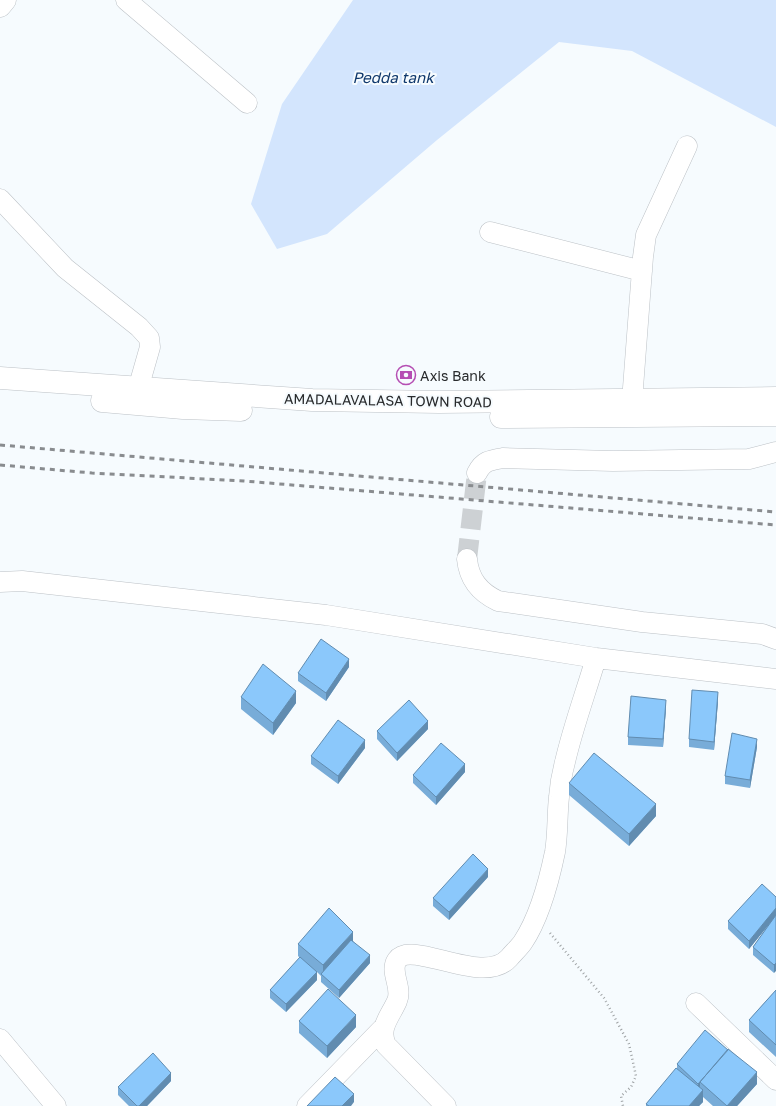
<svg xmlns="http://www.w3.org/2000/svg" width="776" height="1106" font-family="'Golos Text',sans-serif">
<rect width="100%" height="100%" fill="#f6fbfe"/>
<path fill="#d3e5fd" d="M 353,0 L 776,0 L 776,127 L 632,51 L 559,42 L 437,140 L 327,234 L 277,249 L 251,204 L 282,104 Z"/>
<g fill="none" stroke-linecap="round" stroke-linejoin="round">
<path stroke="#cdd1d4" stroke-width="20" stroke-dasharray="20 10" stroke-linecap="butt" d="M 467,559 L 477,473"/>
<g stroke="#bcc1c6" stroke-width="21">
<path id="minor" d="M 126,0 L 247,103
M 0,199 L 65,268 L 139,327 L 149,338 L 150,347 L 138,389
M 490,232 L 642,271
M 632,401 L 643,257 L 646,235 L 687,146
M 477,473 C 483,461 490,460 503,458 L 613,461 L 749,459 L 776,452
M 467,559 C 469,579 479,592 498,601 L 642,622 L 762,634 L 776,639
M 0,582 L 22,581 L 326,615 L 596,658 L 776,679
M 696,1003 L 776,1080
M 0,1039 L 56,1106
M 307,1106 L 384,1027
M 446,1106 L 386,1045 C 378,1028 390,1017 397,1001 C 403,987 389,972 397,960 C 412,939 483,987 509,958 C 513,953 519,948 523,942 C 539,918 549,881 555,852 C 558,834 557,815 559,797 C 560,785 562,773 565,762 C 573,727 586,692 596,658"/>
</g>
<g stroke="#bcc1c6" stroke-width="23">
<path id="major" d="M 0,6 L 5,0
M 0,378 L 312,400 L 439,402 L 776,398
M 102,401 L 183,408 L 241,410
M 501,417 L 776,415"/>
</g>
<path stroke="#a0a4a6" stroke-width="2.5" stroke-dasharray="1 3" stroke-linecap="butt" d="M 550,933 L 604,998 L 629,1044 L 636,1076 L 631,1087 L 621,1096 L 623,1106"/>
<use href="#minor" stroke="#fff" stroke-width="20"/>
<use href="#major" stroke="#fff" stroke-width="22"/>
<path stroke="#898c8f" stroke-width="3" stroke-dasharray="5 5" stroke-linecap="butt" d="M 0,445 L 776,512
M 0,465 L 92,473 L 244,481 L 776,525"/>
</g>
<path fill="#78acd8" d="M 349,667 L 326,701 L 298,681 L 298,673 Z
M 241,697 L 296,703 L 273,735 L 241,709 Z
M 718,701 L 714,750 L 689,747 L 689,739 Z
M 666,708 L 663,747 L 628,745 L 628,737 Z
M 428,729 L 397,761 L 377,739 L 377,731 Z
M 757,747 L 750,788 L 725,784 L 725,776 Z
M 365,748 L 338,784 L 311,764 L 311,756 Z
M 465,772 L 436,805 L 413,783 L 413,775 Z
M 569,783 L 656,816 L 629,846 L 569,795 Z
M 488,877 L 449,920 L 433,906 L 433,898 Z
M 776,897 L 774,973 L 753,955 L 753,947 L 769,924 L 749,949 L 728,929 L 728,921 Z
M 353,941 L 370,963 L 339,998 L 321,982 L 321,976 L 317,972 L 317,980 L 286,1012 L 270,998 L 270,990 L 300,958 L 298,956 L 298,944 Z
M 776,990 L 776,1057 L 749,1032 L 749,1020 Z
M 299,1021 L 356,1027 L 327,1058 L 299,1033 Z
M 677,1064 L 757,1084 L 737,1106 L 713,1106 L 703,1097 L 703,1102 L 699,1106 L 646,1106 L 646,1104 L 677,1069 Z
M 171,1081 L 147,1106 L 129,1106 L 118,1095 L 118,1087 Z"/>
<path fill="#618cb0" d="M 349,659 L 349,667 L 326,701 L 326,693 Z
M 296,691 L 296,703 L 273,735 L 273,723 Z
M 718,692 L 718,701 L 714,750 L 714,742 Z
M 666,700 L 666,708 L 663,747 L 663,739 Z
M 428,721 L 428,729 L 397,761 L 397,753 Z
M 757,739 L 757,747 L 750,788 L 750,780 Z
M 365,740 L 365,748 L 338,784 L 338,776 Z
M 465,764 L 465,772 L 436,805 L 436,797 Z
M 656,804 L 656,816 L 629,846 L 629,834 Z
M 488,869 L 488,877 L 449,920 L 449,912 Z
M 776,908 L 776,916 L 749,949 L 749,941 Z
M 353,932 L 353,944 L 323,975 L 323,965 Z
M 370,955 L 370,963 L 339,998 L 339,990 Z
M 776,963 L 776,971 L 774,973 L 774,965 Z
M 317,972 L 317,980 L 286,1012 L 286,1004 Z
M 356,1015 L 356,1027 L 327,1058 L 327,1046 Z
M 757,1072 L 757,1084 L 737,1106 L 727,1106 Z
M 171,1073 L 171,1081 L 147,1106 L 139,1106 Z
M 700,1082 L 700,1090 L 698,1092 L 698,1084 Z
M 703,1090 L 703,1102 L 699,1106 L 689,1106 Z
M 354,1094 L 354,1102 L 351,1106 L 342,1106 Z"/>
<path fill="#8bc8fb" stroke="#618cb0" d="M 321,639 L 349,659 L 326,693 L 298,673 Z
M 263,664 L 296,691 L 273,723 L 241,697 Z
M 692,690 L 718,692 L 714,742 L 689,739 Z
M 631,696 L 666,700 L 663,739 L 628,737 Z
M 409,700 L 428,721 L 397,753 L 377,731 Z
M 338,720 L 365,740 L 338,776 L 311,756 Z
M 732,733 L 757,739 L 750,780 L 725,776 Z
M 441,743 L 465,764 L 436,797 L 413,775 Z
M 594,753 L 656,804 L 629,834 L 569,783 Z
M 473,854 L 488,869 L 449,912 L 433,898 Z
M 762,884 L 776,897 L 776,908 L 749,941 L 728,921 Z
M 329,908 L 353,932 L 323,965 L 298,944 Z
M 776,915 L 776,963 L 774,965 L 753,947 Z
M 351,940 L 370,955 L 339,990 L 321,974 Z
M 300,957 L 317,972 L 286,1004 L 270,990 Z
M 328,989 L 356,1015 L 327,1046 L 299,1021 Z
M 776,990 L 776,1045 L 749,1020 Z
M 705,1030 L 728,1050 L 698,1084 L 677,1064 Z
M 728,1049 L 757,1072 L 727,1106 L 700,1082 Z
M 153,1053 L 171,1073 L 139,1106 L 137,1106 L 118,1087 Z
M 676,1068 L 703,1090 L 689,1106 L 649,1106 L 646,1104 Z
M 335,1077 L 354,1094 L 342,1106 L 307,1106 Z"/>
<defs>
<g id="bank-ring" transform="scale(1)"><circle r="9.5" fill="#f6fbfe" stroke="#b54eb3" stroke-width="1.5"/><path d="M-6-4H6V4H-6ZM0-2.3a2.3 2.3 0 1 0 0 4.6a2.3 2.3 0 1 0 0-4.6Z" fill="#b54eb3"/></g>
</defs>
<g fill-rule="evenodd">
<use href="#bank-ring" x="406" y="375"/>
</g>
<g text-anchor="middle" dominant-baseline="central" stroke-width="4" stroke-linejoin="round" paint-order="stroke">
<g font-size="14" fill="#292b2d" stroke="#f6fbfe" text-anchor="start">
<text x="420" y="375">Axis Bank</text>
</g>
<g font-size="14" fill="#292b2d" stroke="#f6fbfe">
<text transform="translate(388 400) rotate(1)">AMADALAVALASA TOWN ROAD</text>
</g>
<g font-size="15" font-style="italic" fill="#0f386c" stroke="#f6fbfe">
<text x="393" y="77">Pedda tank</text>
</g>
</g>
</svg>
